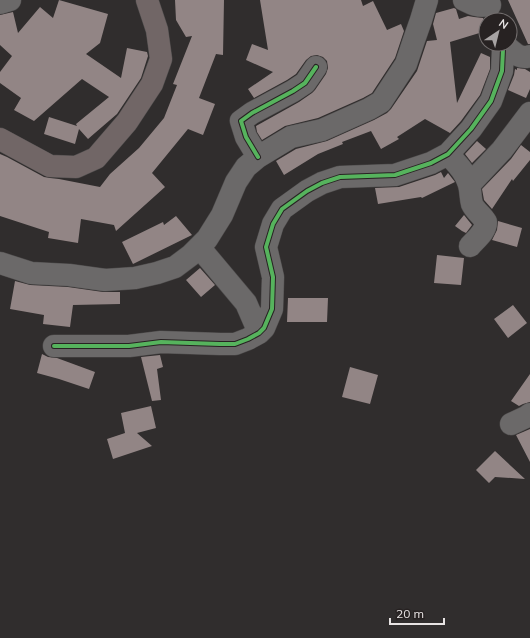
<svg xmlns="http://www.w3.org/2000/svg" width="530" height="638" font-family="Mulish,sans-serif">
<rect width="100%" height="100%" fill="#302d2d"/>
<path fill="#928585" d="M 59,0 L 108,14 L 100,43 L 86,54 L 121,78 L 127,48 L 147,52 L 148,56 L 141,78 L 117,114 L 88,139 L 79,129 L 75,144 L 44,134 L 49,117 L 77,126 L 76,124 L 109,97 L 82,79 L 34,121 L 14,110 L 21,98 L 0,83 L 0,72 L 12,56 L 0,45 L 0,15 L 13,12 L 18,33 L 40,7 L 53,18 Z
M 175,0 L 224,0 L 223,55 L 216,54 L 199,98 L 215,104 L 203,135 L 188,129 L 152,173 L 165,187 L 116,231 L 114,225 L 81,219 L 78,243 L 48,238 L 49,232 L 0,216 L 0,154 L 7,157 L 44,177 L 50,178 L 59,179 L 100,187 L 110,174 L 139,148 L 164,118 L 177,85 L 173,84 L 192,36 L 186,37 L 176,20 Z
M 260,0 L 361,0 L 363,6 L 373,1 L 387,30 L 401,24 L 404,31 L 395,58 L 372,93 L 363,98 L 318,118 L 285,126 L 262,140 L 257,132 L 256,126 L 299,102 L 312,93 L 315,90 L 326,74 L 328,68 L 327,61 L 323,57 L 317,55 L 311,56 L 306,60 L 296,74 L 287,80 L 254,98 L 248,89 L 273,72 L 246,60 L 252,44 L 268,50 Z
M 508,0 L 530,0 L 530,44 L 528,44 Z
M 454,8 L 456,9 L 459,19 L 468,16 L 474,17 L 483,18 L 486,27 L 486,31 L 450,42 L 457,103 L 481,53 L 490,57 L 490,69 L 480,95 L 461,121 L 450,133 L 425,119 L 397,137 L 399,139 L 381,149 L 371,131 L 342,142 L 343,144 L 318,154 L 284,175 L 276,161 L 296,149 L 327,141 L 374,120 L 387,113 L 391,109 L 417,71 L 427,41 L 437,40 L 433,24 L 436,13 Z
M 517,68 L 525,69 L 530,72 L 530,89 L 526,98 L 508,90 L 514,75 L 515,69 L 517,70 Z
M 477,141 L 486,149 L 472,163 L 465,154 Z
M 521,145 L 530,152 L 530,160 L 513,181 L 512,179 L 492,209 L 484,200 L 482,189 L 511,159 Z
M 441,172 L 444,178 L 448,173 L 455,182 L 422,198 L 421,197 L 378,204 L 375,188 L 399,187 L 435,175 Z
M 464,215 L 472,225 L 466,233 L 462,231 L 455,226 Z
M 176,216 L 192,235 L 133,264 L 122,242 L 163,222 L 164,225 Z
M 498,221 L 522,228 L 517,247 L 492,240 L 497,230 Z
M 437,255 L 464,258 L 461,285 L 434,283 Z
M 200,268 L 215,285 L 201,297 L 186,280 Z
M 15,281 L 30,285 L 68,287 L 103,292 L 120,292 L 120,304 L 73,305 L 70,327 L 43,324 L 44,315 L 10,309 Z
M 288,298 L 328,298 L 327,322 L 287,322 Z
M 513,305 L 527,323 L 508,338 L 494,319 Z
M 42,354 L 48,357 L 57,358 L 95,372 L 89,389 L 59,379 L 37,373 Z
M 160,355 L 163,367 L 157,369 L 161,400 L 152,401 L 141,357 Z
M 350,367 L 378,375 L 370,404 L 342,397 Z
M 530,374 L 530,402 L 523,404 L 519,406 L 511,401 Z
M 151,406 L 156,428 L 137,433 L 152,446 L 113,459 L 107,439 L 125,433 L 121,413 Z
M 530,429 L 530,462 L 516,435 Z
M 495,451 L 525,479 L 495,477 L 489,483 L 476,470 Z"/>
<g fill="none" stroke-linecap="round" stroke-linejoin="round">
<g stroke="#4d4b4b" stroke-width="23">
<path id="minor" d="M 464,0 C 474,5 478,7 490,5
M 0,3 L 10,0
M 504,44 C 512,51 519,60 530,56
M 448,154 C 455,162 465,171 468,182 C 471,189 470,197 472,204 C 475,211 482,215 486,222 C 486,232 476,239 470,246
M 258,157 L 246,137 L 241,121 L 252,113 L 293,91 L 305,83 L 316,67
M 469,185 L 502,150 L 530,113
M 199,247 L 246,303 L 259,333
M 0,263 L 31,273 L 69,275 L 105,280 L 135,278 L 157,273 L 175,267 L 191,255 L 207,239 L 222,215 L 236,182 L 246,167 L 258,157 L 291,137 L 322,130 L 369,109 L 381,102 L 406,64 L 414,40 L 421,20 L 427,0
M 54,346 L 129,346 L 161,342 L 220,344 L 235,344 L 248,339 L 259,333 L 264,328 L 272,309 L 273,277 L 266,247 L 273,224 L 282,209 L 307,191 L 322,183 L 340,177 L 395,175 L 431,163 L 448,154 L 471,129 L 491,101 L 502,71 L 503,49 L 502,44
M 511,424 L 526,417 L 530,414"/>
</g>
<g stroke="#4d4b4b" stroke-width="23">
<path id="highway" d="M 0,139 L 50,166 L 76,167 L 96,158 L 127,122 L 152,84 L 161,59 L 157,30 L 147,0"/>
</g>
<use href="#minor" stroke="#6b6969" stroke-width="22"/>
<use href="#highway" stroke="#716666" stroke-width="22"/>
<g stroke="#272222" stroke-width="6">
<path id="cycleway" d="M 258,157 L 246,137 L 241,121 L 252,113 L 293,91 L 305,83 L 316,67
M 54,346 L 129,346 L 161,342 L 220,344 L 235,344 L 248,339 L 259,333 L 264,328 L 272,309 L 273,277 L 266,247 L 273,224 L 282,209 L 307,191 L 322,183 L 340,177 L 395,175 L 431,163 L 448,154 L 471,129 L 491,101 L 502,71 L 503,49 L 502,44"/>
</g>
<use href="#cycleway" stroke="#56b35d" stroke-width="4"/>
</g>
<g transform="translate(498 32) rotate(35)"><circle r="19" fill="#272222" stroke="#746f6f"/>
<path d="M0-3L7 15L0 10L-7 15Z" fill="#a7a3a3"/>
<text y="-6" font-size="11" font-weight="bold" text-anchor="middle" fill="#e7e3e3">N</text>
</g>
<path d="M390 618v6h54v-6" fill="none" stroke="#e7e3e3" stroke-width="2"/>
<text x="396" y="618" font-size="12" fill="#e7e3e3" stroke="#272222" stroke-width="3" paint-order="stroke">20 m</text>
</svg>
